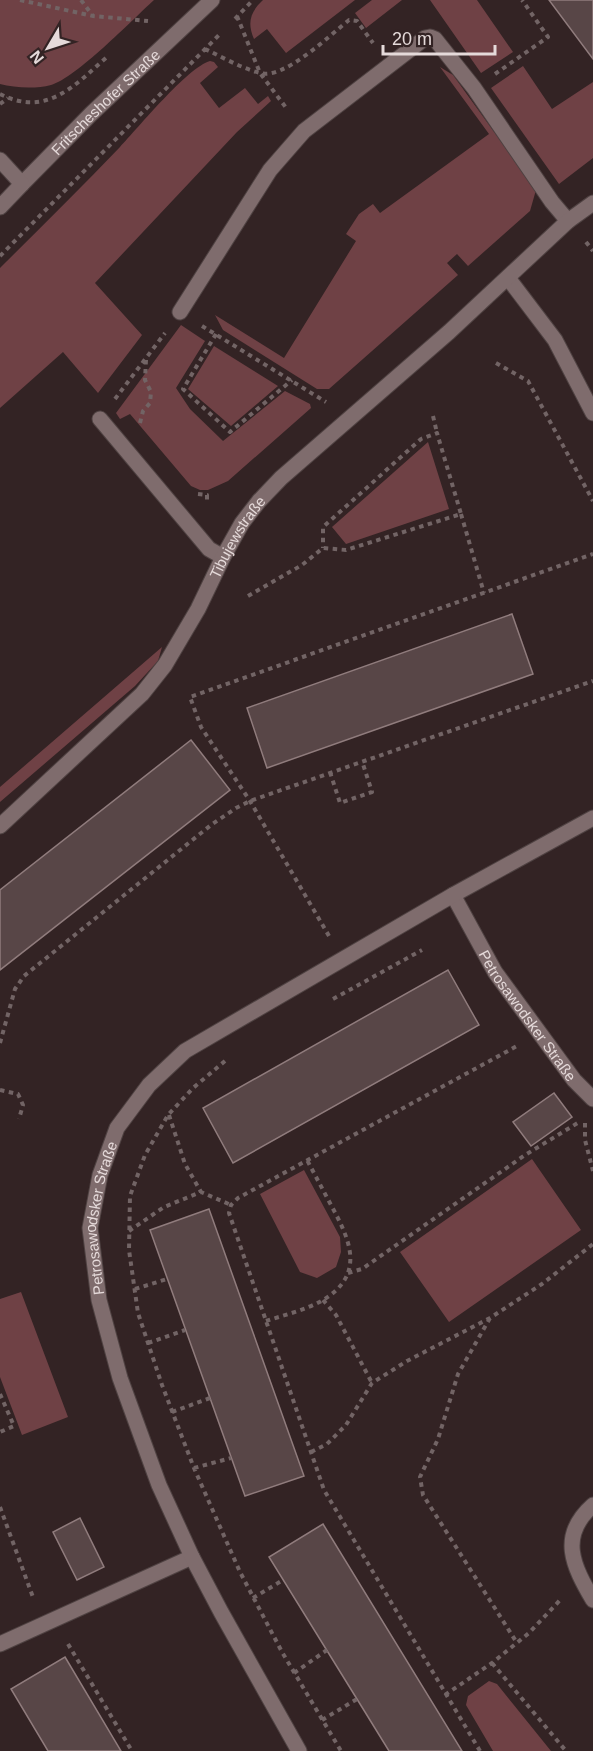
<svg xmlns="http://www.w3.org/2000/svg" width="593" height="1751" font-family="Arial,sans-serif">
<rect width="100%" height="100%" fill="#332324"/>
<path fill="#6f4145" d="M 0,0 L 154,0 C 132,20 76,78 51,85 C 36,89 15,88 0,84 Z
M 263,0 L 355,0 L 286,53 L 267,29 L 254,39 C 247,23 250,12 263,0 Z
M 372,0 L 402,0 L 366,28 L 355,13 Z
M 430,0 L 477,0 L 513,52 L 481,73 Z
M 210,61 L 214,62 L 218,67 L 200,83 L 219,108 L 245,88 L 258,104 L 268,96 L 271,101 L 237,132 L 95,283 L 142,335 L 98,393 L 63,352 L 0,408 L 0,268 C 40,228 81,188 120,147 C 138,128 188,67 210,61 Z
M 523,66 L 552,109 L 593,82 L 593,158 L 559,184 L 491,88 Z
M 440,67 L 453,75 L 536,190 L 530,211 L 468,266 L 457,254 L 447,263 L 458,275 L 329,389 L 317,389 L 223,330 L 215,315 L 284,358 L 356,241 L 346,234 L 359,214 L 373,204 L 380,213 L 489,134 Z
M 181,325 L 205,341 L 176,388 L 190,409 L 223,441 L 285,391 L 310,404 L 311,408 L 228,481 L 208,490 L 200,490 L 191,486 L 130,414 L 120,419 L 116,413 Z
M 214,346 L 278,386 L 231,426 L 188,389 Z
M 428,442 L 449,509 L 346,544 L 332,527 Z
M 162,647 L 158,661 L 135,686 L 0,802 L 0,787 Z
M 532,1159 L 581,1230 L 449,1322 L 400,1252 Z
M 304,1170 L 340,1237 L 341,1252 L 336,1267 L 317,1278 L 300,1272 L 260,1194 Z
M 21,1292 L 68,1417 L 22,1435 L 0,1377 L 0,1299 Z
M 489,1681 L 497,1684 L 551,1751 L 493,1751 L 466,1705 L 468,1696 Z"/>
<path fill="#584647" stroke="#907c7d" stroke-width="1.5" d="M 549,0 L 593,0 L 593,59 Z
M 512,614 L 533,674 L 267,768 L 247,708 Z
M 191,740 L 230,790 L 0,970 L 0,890 Z
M 448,970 L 479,1025 L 233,1163 L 203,1108 Z
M 554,1093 L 572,1117 L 531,1146 L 513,1122 Z
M 209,1209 L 304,1476 L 245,1496 L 150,1230 Z
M 80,1518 L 104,1567 L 77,1580 L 53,1532 Z
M 323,1524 L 462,1751 L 389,1751 L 365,1712 L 269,1557 Z
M 65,1657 L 121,1751 L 48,1751 L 11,1689 Z"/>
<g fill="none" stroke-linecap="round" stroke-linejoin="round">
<g stroke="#4f4242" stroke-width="17">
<path id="service" d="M 180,312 L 270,170 L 304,131 L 425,38 L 430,37 L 435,39 L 474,88 L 552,202 L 568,221
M 100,419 L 209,549 L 223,557"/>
</g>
<g stroke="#4f4242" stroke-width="17">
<g id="minor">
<path id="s1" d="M 22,184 L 91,114 L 212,0"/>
<path d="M 508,278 L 555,340 L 593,413"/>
<path id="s2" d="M 0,826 L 142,694 L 165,665 L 198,609 L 223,557 L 242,523 L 259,501 L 281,478 L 449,332 L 568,221 L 593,203"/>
<path id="s3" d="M 453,895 L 495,972 L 574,1080 L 593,1099"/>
<path d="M 593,1505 C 558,1536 573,1566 593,1600"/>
<path d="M 0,1644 L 192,1557"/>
<path id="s4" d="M 299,1751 L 221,1612 L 192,1557 L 159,1485 L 120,1378 L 99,1300 L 90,1228 L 100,1175 L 117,1128 L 149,1085 L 185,1051 L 453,895 L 593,818"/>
</g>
</g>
<g stroke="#4f4242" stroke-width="17">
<path id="tertiary" d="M 0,160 L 22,184 L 0,207"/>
</g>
<path stroke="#726465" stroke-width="4" stroke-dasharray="4.5 4.5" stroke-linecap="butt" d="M 20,0 L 93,16 L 148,21
M 81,0 L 93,16
M 237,16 L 260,73 L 287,109
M 235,19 L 253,0
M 205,49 C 222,57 241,68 260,73 C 284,80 330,35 349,20 L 357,21 L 373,43
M 495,74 L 548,37 L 522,0
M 0,94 C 47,118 75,85 108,56
M 0,104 L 8,98
M 586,242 L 593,251
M 0,256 L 221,33
M 202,326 L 326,402
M 216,334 L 183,389 L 230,432 L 292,380
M 496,363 L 528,381 L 593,501
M 115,399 L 165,333
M 433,416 L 437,433
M 140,423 L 143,411 L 150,403 L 151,392 L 145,380 L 146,360
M 198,494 L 207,495 L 207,502
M 461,514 L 484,593
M 248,596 L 302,565 L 323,548 L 346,550 L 461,514 L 437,433 L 421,439 L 323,527 L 323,548
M 330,772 L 340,803 L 372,792 L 362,761
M 329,936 L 250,801 L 201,727 L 190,697 L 593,554
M 333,999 L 422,950
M 0,1043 L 15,989 L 24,976 L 211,825 L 236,808 L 250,801 L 593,681
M 225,1061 L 193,1088 L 168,1115 L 145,1155 L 130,1196 L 129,1250 L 138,1313 L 162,1385 L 194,1468 L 240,1572 L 282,1652 L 341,1751
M 0,1090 L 18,1094 L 23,1105 L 19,1119
M 169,1115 L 185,1164 L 201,1192
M 585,1123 L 585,1140 L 593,1171
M 129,1231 L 164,1207 L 201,1192 L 231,1205
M 348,1273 L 362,1269 L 525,1155 L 581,1121
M 135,1289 L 167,1279
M 323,1300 L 336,1315 L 372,1383
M 490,1318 L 458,1374 L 438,1439 L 420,1477 L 423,1495 L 517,1643
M 266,1321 C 284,1315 306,1310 323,1300 C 366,1274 350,1240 331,1205 C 323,1190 315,1175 307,1160
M 148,1343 L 185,1330
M 0,1394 L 14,1426 L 0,1432
M 172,1412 L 210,1398
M 311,1452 L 327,1444 L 346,1425 L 372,1383 L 407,1361 L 490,1318 L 542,1284 L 593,1244
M 194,1468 L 231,1458
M 0,1507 L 34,1600
M 253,1598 L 283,1580
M 68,1644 L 132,1751
M 492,1663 L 566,1751
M 294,1673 L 327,1650
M 445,1695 L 492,1663 L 529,1633 L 562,1598
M 322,1720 L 357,1699
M 480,1751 L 324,1490 L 229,1213 L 231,1205 L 238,1198 L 517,1046"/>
<use href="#service" stroke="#7f6c6d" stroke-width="15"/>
<use href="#minor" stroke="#7f6c6d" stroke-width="15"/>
<use href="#tertiary" stroke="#7f6c6d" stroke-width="15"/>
</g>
<g text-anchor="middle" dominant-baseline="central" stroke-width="5" stroke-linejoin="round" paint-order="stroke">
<g font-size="15" fill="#e5dada" stroke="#332324">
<text stroke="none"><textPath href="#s1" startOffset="117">Fritscheshofer Straße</textPath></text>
<text stroke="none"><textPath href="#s2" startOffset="378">Tibujewstraße</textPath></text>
<text stroke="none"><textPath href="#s3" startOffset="142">Petrosawodsker Straße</textPath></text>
<text stroke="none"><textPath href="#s4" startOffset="579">Petrosawodsker Straße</textPath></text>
</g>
</g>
<g transform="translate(48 48) rotate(231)" stroke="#332324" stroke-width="4.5" paint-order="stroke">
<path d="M0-4.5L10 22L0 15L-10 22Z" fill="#e5dada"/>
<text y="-9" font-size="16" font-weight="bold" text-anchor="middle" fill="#e5dada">N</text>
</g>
<path d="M383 45v9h112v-9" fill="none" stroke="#e5dada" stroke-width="3"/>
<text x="392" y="45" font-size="18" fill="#e5dada" stroke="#332324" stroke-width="4.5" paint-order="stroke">20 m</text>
</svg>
